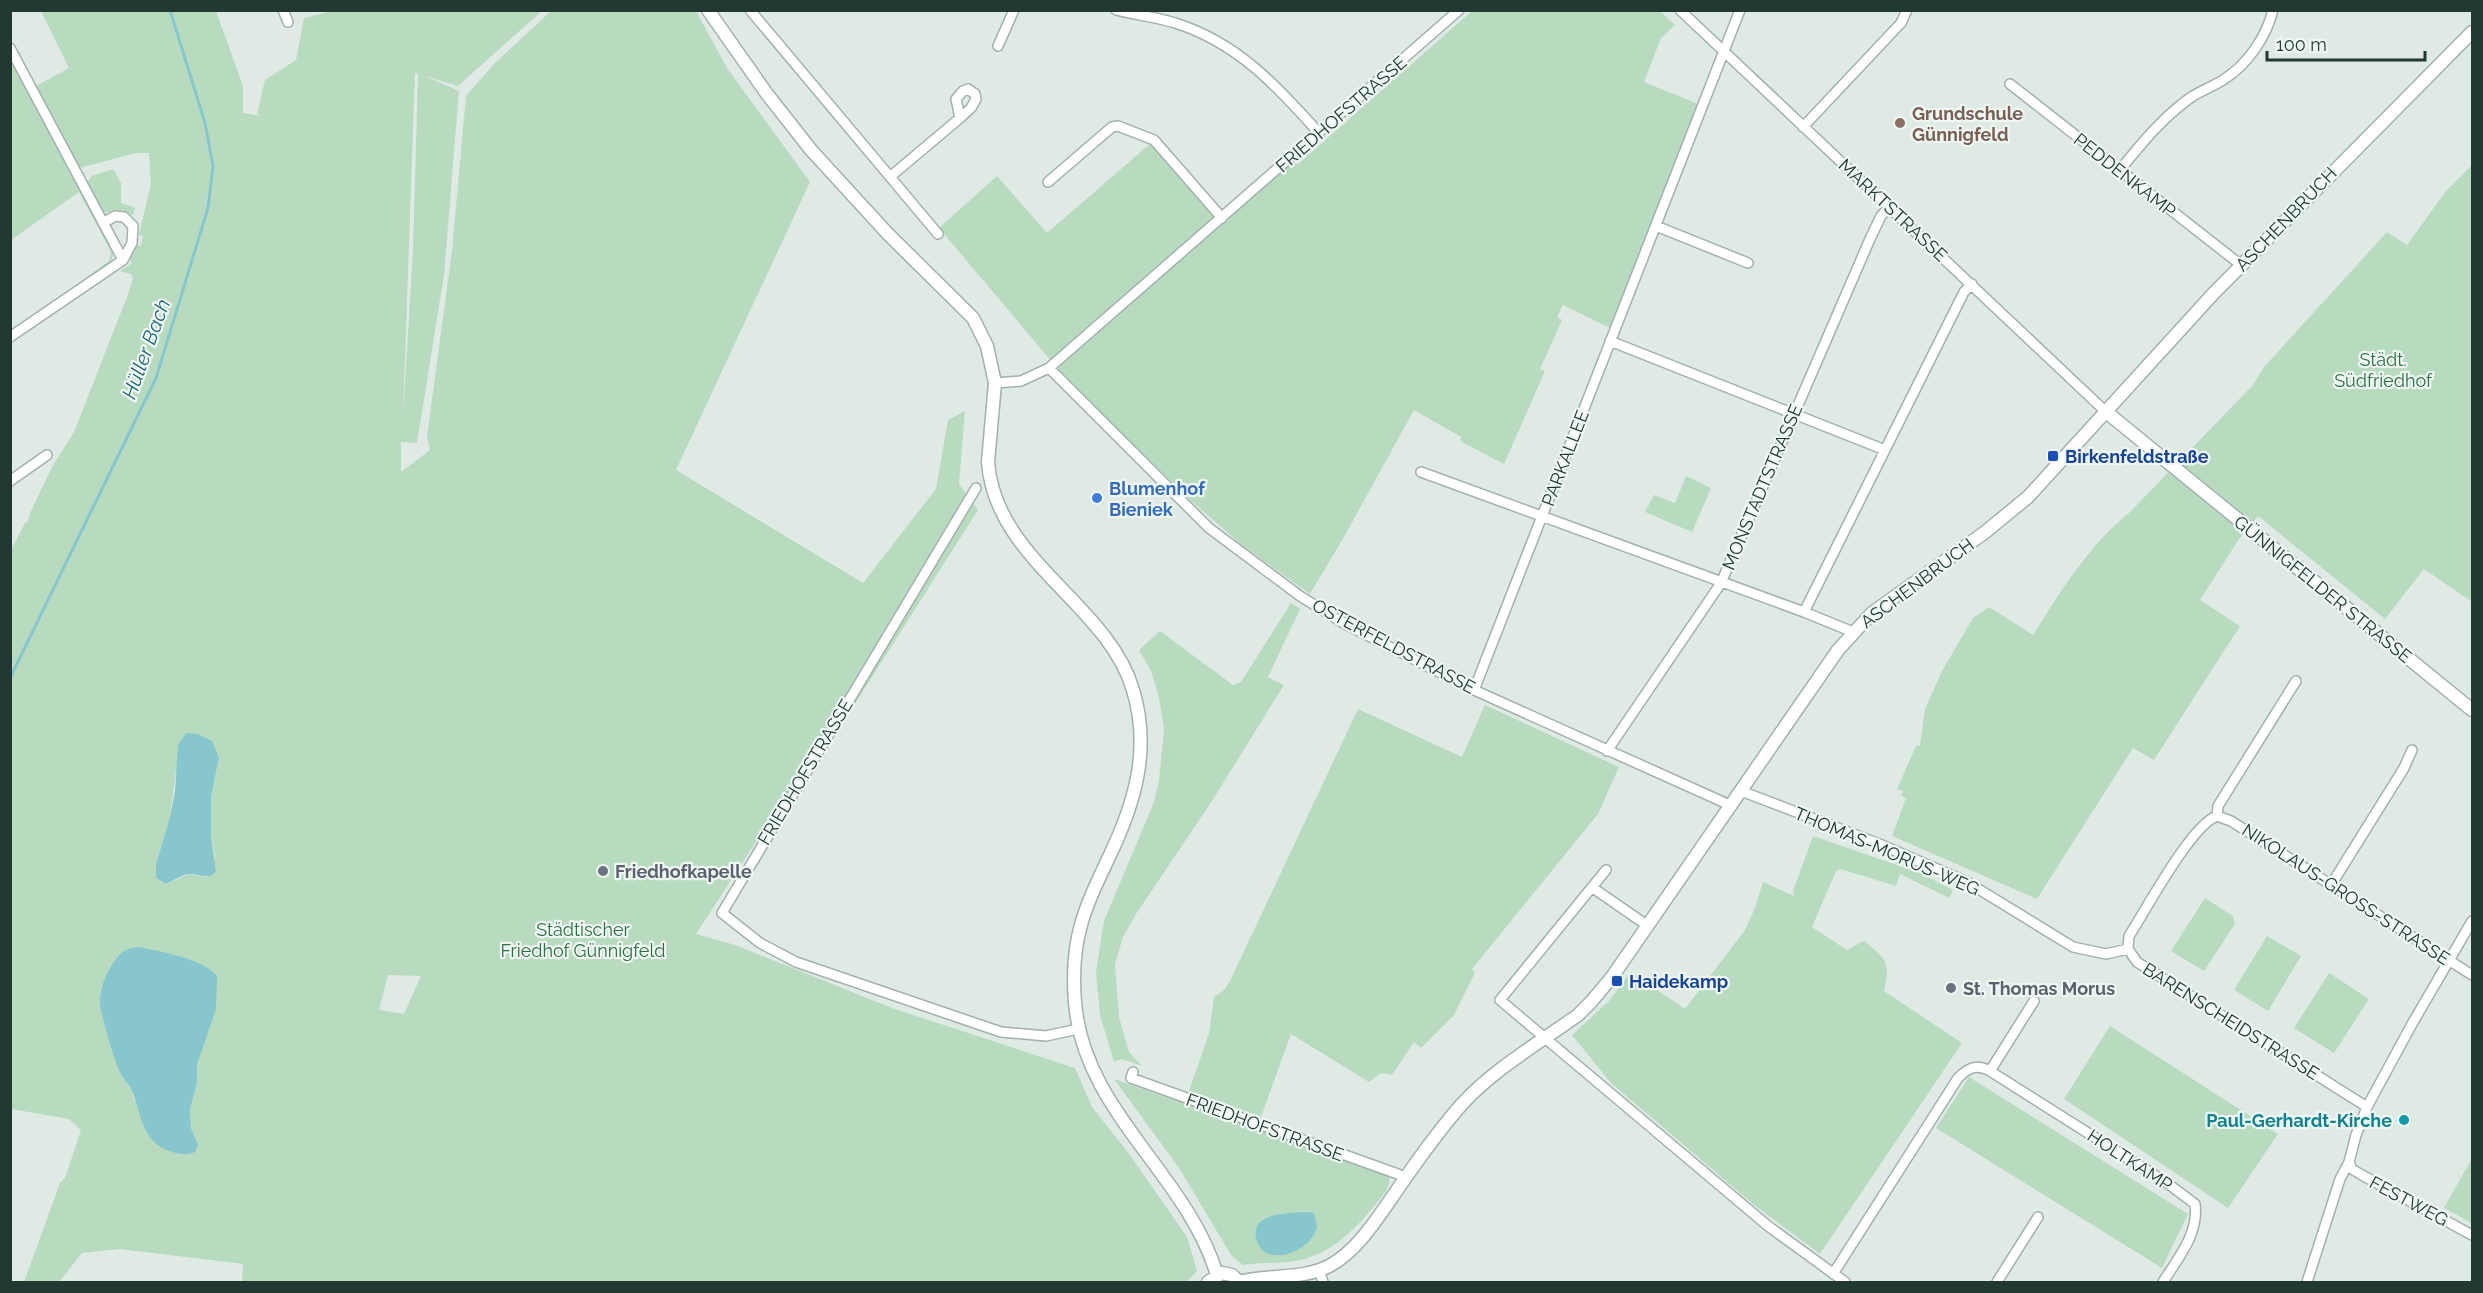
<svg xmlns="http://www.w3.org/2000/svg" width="2483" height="1293" font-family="Raleway,sans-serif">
<rect width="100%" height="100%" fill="#dfeae5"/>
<path fill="#b8dbc0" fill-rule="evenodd" d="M 336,10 L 542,11 L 458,86 L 425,76 L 459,91 L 444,275 L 417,443 L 401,442 L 401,472 L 430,450 L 427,437 L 452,250 L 466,96 L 495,63 L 551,11 L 696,11 L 727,68 L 810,182 L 676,470 L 863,583 L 936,489 L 948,420 L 965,411 L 959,484 L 978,510 L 825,751 L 817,748 L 696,934 L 735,945 L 892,1008 L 1075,1068 L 1092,1107 L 1130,1155 L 1187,1237 L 1197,1271 L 1187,1282 L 242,1282 L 243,1264 L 120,1249 L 82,1253 L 59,1282 L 24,1282 L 60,1183 L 65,1178 L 81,1130 L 69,1119 L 11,1109 L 10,552 L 25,523 L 28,521 L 31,511 L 52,467 L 74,432 L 127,297 L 133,279 L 131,274 L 120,271 L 132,263 L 130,261 L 136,245 L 141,246 L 143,236 L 139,235 L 140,230 L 151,184 L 149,153 L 136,153 L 79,168 L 36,86 L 69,68 L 41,11 L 216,11 L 243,86 L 243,113 L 263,116 L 257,114 L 265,80 L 296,60 L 304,18 ZM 415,73 L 418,74 L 413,249 L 403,417 ZM 219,758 L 211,797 L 211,836 L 215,858 L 207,877 L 189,874 L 166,884 L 156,864 L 170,817 L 176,771 ZM 140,947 L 180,958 L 204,1042 L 197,1065 L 197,1083 L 190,1110 L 191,1128 L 195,1137 L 135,1101 L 131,1089 L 120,1072 L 100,1005 ZM 388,975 L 421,976 L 404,1014 L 379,1010 Z
M 1472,11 L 1660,11 L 1675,25 L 1661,38 L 1644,82 L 1698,104 L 1610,328 L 1563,305 L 1557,317 L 1562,320 L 1540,369 L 1545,371 L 1504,464 L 1460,441 L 1461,437 L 1414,410 L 1344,537 L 1310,594 L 1242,545 L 1196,505 L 1125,437 L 1058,369 L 939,228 L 997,176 L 1047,233 L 1151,143 L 1222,224 L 1292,162 L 1298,164 Z
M 10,57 L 113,250 C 115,265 100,271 89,278 L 87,277 L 109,261 L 111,252 L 79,192 L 11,240 Z
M 2472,165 L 2472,602 L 2424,569 L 2385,619 L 2258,516 L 2239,539 L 2200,600 L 2240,626 L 2154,760 L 2133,748 L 2037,899 L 1892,836 L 1906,798 L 1901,796 L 1903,791 L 1897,789 L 1916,746 L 1920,745 L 1925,709 L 1942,671 L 1973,618 L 1989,607 L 2033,635 C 2060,592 2090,544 2130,512 L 2253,385 L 2264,367 L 2387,232 L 2407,245 L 2446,191 Z
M 109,170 L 114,170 L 121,183 L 121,203 L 135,208 L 133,215 L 122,210 L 103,213 L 86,183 L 92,176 Z
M 1686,476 L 1711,488 L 1692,532 L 1645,512 L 1654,495 L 1675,503 Z
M 1291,603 L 1300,609 L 1268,677 L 1284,685 L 1212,801 L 1136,914 L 1123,937 L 1115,964 L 1119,1017 L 1129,1052 L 1142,1066 L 1122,1059 L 1114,1062 L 1100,1015 L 1096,972 L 1104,921 L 1154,802 L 1159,781 L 1164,729 L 1159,697 L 1151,671 L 1139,650 L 1160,631 L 1233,685 L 1241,682 Z
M 1485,705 L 1619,767 L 1598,814 L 1472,969 L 1475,973 L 1454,1015 L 1421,1048 L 1414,1042 L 1392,1075 L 1381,1073 L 1369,1082 L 1291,1034 L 1261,1117 L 1189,1091 L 1209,1033 L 1214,997 L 1224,990 L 1230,981 L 1358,709 L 1462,757 Z
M 1813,836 L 1920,873 L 1953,890 L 1949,898 L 1900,874 L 1896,886 L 1840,869 L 1836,871 L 1812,927 L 1847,950 L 1864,941 C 1888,961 1890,961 1884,991 L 1962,1043 L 1820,1254 L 1753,1204 L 1611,1083 L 1572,1035 L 1609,1001 L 1631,972 L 1685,1009 L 1745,930 L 1755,908 L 1763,882 L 1794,896 L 1793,891 Z
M 2205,898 L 2233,916 L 2235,924 L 2204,971 L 2171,951 Z
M 2267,936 L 2301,956 L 2268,1011 L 2234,990 Z
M 2329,973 L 2369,999 L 2334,1053 L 2294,1028 Z
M 2110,1026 L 2278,1134 L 2228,1208 L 2064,1099 Z
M 1969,1077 L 2188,1214 L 2162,1268 L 1936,1128 Z
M 1114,1079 L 1384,1174 L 1389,1177 C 1391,1188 1382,1196 1375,1205 C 1353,1232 1327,1258 1289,1262 C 1274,1263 1259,1263 1243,1265 L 1231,1255 L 1179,1168 Z
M 2472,1158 L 2472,1223 L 2444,1208 Z"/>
<path fill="#88c6ce" d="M 186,733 L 198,734 L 212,741 L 219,758 L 211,797 L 211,836 L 216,872 C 207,881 200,873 189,874 C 182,875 173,881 166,884 L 156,878 L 156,864 L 170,817 L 175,791 L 178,745 Z
M 140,947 C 162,952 204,959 217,976 L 216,1009 L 197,1065 L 197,1083 L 190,1110 L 191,1128 L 198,1145 L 195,1152 C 186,1156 178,1154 169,1151 C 141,1140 142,1115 132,1091 C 129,1084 123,1079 120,1072 C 114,1060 102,1018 100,1005 C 99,992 105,976 111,966 C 120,953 124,948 140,947 Z
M 1307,1212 L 1314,1213 L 1317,1227 C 1313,1245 1287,1260 1269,1254 C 1263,1252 1259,1247 1257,1241 C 1247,1212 1290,1213 1307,1212 Z"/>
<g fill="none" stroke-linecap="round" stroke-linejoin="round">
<path stroke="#88c6ce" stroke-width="3" d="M 10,678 L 156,378 L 208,208 L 213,166 L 205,123 L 170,10"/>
<g stroke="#a2b1ac" stroke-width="12">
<path id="minor" d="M 283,10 L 288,22
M 750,10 L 938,234
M 1116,10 C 1136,15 1156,17 1175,23 C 1237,42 1278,87 1319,133
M 1680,10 L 2105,411
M 998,46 L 1014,10
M 10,48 L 123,260
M 2010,84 L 2241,265
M 1803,127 L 1901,23 L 1907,10
M 2119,171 C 2141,144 2162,118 2190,98 C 2200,91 2212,87 2223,80 C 2247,65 2266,38 2273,10
M 891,176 L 960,118 L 971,108 L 976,99 L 975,94 L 968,89 L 963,91 L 956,99 L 960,118
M 1048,182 L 1112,127 L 1118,126 L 1154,140 L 1222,218
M 1656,226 L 1748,263
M 10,337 L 123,260 L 132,243 L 133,226 L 124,217 L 115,216 L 103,223
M 1610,341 L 1885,450
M 1049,368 L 1209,528 L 1300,596 L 1345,624 L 1474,690 L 1732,806
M 995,383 L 1021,381 L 1049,368 L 1459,10
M 1421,472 L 1804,612 L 1853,632
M 10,481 L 47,455
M 976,488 L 722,913 L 760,943 L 796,962 L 1001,1032 L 1046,1036 L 1078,1029
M 1804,612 L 1964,292 L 1972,284
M 1474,690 L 1740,10
M 1607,751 L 1721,583 L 1870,239 L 1881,216 L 1889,207
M 1741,791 L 1877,843 L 1967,882 L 2073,947 L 2106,954 L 2128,949
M 2217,816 C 2191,825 2146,910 2129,936 L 2128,949 L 2137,962 L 2367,1107
M 2217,816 L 2231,821 L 2472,975
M 2217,816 L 2218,806 L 2296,681
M 1606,870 L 1500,1000 L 1768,1226 L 1845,1282
M 2331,885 L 2404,768 L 2412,750
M 1593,888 L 1648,926
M 1990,1071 L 2167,1183 L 2195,1204 C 2199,1234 2178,1258 2163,1282
M 1133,1072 L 1131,1078 L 1406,1177
M 2349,1162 L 2352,1169 L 2360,1174 L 2472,1235
M 1319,1270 L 1323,1282
M 1833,1274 L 1958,1078 C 1969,1067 1977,1064 1990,1071 L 2034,1001
M 1997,1282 L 2038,1217
M 2307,1282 L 2340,1179 L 2349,1162 L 2356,1135 L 2367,1107 L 2412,1024 L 2472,921"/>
</g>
<g stroke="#a2b1ac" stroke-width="15">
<path id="tertiary" d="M 708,10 L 767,94 L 811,150 L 888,234 L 973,318 L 987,346 L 995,383 L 988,462 C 995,560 1108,604 1133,690 C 1151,749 1135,803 1109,857 C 1099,879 1087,901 1081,925 C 1074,949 1073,977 1075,1002 C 1083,1111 1187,1174 1217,1275
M 2105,411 L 2472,710
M 1208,1282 L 1222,1273 L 1232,1275 L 1239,1282
M 1239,1282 C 1268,1274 1302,1280 1329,1266 C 1360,1250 1384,1208 1404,1180 C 1422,1154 1441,1128 1462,1104 C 1494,1069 1539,1043 1578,1015 L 1591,1002 L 1612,977 L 1838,650 L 1872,613 L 1984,533 L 2028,497 L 2213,294 L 2472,32"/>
</g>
<use href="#minor" stroke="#fff" stroke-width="9"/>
<use href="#tertiary" stroke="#fff" stroke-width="12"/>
</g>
<circle fill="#8d6e63" stroke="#eff7f3" stroke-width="2" cx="1900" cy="123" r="6"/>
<g fill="#1a4fb4" stroke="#eff7f3" stroke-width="2">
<rect x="2047" y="450" width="12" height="12" rx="3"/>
<rect x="1611" y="975" width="12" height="12" rx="3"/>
</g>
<circle fill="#3f7fe0" stroke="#eff7f3" stroke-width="2" cx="1097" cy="498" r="6"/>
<g fill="#6b7280" stroke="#eff7f3" stroke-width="2">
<circle cx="603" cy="871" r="6"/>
<circle cx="1951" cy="988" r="6"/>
</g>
<circle fill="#0f9aa8" stroke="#eff7f3" stroke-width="2" cx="2404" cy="1120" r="6"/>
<g text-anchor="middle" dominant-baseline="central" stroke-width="4.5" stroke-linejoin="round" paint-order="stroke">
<g font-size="18" font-weight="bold" fill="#785e54" stroke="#eff7f3" text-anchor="start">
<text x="1912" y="113">Grundschule<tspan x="1912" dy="21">Günnigfeld</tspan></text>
</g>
<g font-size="18" fill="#213932" stroke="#eff7f3">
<text transform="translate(1341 114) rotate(-41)">FRIEDHOFSTRASSE</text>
<text transform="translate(2125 175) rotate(38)">PEDDENKAMP</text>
<text transform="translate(1893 210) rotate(43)">MARKTSTRASSE</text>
<text transform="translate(2286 219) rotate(-46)">ASCHENBRUCH</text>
<text transform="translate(1565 458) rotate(-69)">PARKALLEE</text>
<text transform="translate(1762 487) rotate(-67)">MONSTADTSTRASSE</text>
<text transform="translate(1917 583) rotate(-37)">ASCHENBRUCH</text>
<text transform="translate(2323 589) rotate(39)">GÜNNIGFELDER STRASSE</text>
<text transform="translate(1394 646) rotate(28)">OSTERFELDSTRASSE</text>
<text transform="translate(805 772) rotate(-59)">FRIEDHOFSTRASSE</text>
<text transform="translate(1887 851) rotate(23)">THOMAS-MORUS-WEG</text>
<text transform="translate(2346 894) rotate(33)">NIKOLAUS-GROSS-STRASSE</text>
<text transform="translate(2231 1021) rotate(32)">BARENSCHEIDSTRASSE</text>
<text transform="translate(1265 1127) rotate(20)">FRIEDHOFSTRASSE</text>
<text transform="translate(2130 1160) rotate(33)">HOLTKAMP</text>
<text transform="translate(2409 1201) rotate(28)">FESTWEG</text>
</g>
<g font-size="18" fill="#2c6f44" stroke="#eff7f3">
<text x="2383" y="359">Städt.<tspan x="2383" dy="21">Südfriedhof</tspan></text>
<text x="583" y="929">Städtischer<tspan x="583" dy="21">Friedhof Günnigfeld</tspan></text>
</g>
<g font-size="18" font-weight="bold" fill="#164399" stroke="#eff7f3" text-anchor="start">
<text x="2065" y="456">Birkenfeldstraße</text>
<text x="1629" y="981">Haidekamp</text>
</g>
<g font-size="18" font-weight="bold" fill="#366cbe" stroke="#eff7f3" text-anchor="start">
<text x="1109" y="488">Blumenhof<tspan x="1109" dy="21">Bieniek</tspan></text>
</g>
<g font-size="18" font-weight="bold" fill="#5b616d" stroke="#eff7f3" text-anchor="start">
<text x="615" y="871">Friedhofkapelle</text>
<text x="1963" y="988">St. Thomas Morus</text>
</g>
<g font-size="18" font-weight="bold" fill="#0d838f" stroke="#eff7f3" text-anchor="end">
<text x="2392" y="1120">Paul-Gerhardt-Kirche</text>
</g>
<g font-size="20" font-style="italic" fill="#1d6873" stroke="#eff7f3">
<text transform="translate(146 349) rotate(-70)">Hüller Bach</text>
</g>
</g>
<rect width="2483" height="1293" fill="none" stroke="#213932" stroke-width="24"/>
<path d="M2267 51v9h158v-9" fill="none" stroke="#213932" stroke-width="3"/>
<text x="2276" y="51" font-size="18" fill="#213932" stroke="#eff7f3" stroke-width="4.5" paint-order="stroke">100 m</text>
</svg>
